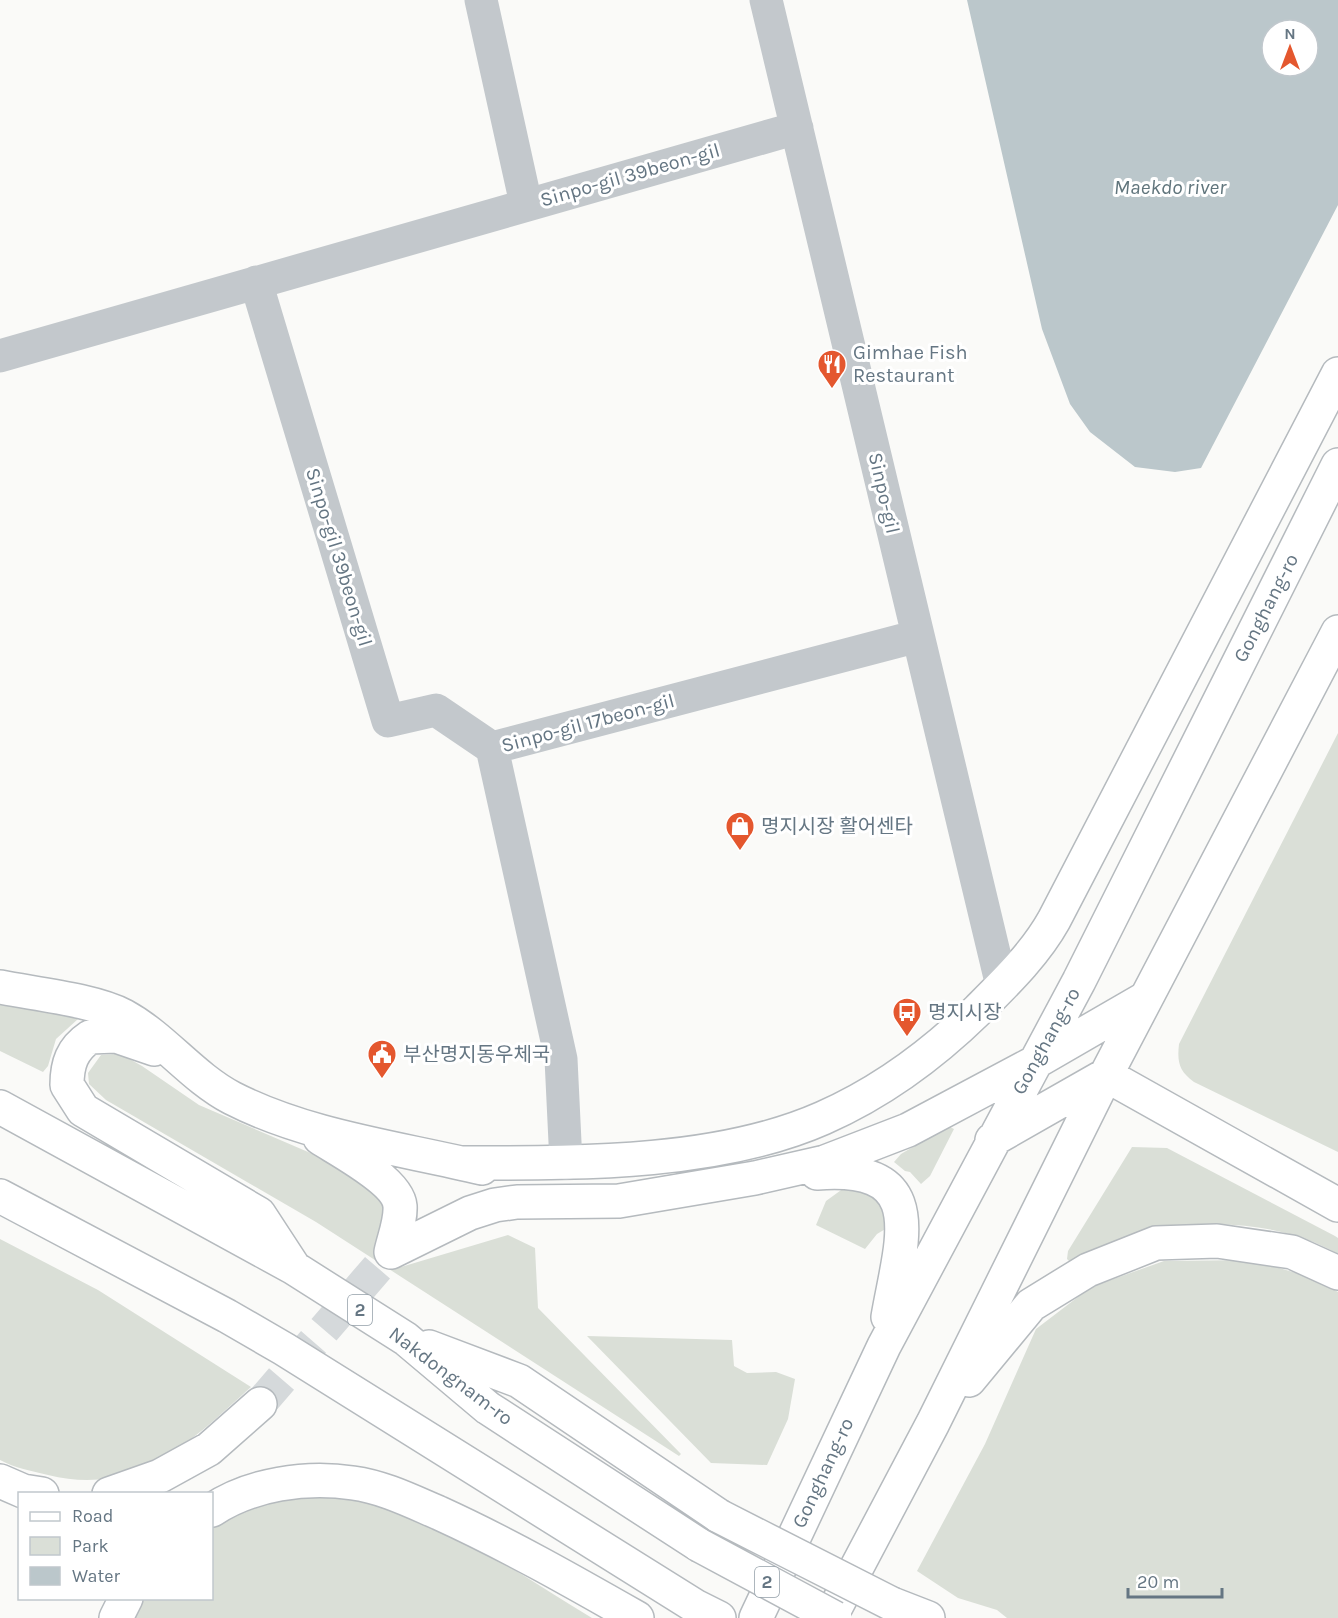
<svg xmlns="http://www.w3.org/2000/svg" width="1338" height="1618" font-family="Karla,'Noto Sans KR',sans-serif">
<rect width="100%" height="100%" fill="#fafaf8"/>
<path fill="#dadfd7" d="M 1338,733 L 1338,1152 L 1194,1082 C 1179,1071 1177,1062 1179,1044 Z
M 0,996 L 74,1011 L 78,1019 L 56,1039 L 48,1066 L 43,1072 L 0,1051 Z
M 115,1054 L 126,1057 L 142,1066 L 199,1105 L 357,1173 L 393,1206 L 378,1253 L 401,1267 L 508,1235 L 535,1248 L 538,1308 L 681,1454 L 679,1456 L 316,1222 L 106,1100 L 89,1084 L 88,1073 L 101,1055 Z
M 948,1126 L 954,1129 L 930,1176 L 921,1184 L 910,1172 L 905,1171 L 894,1162 L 901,1154 Z
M 1132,1147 L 1167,1148 L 1335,1236 L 1338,1238 L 1338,1254 C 1262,1210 1144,1217 1071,1263 L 1067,1259 L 1068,1251 Z
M 844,1188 L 858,1189 L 881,1202 L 887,1228 L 877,1234 L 865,1249 L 816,1225 L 826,1201 Z
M 0,1239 L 98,1290 L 251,1387 C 190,1442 137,1497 48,1475 C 31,1471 15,1468 0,1460 Z
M 1252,1260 L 1313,1278 L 1338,1292 L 1338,1618 L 1007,1618 L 997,1610 L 958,1598 L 917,1571 L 985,1444 L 1036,1329 L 1091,1287 L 1164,1261 Z
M 587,1336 L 732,1340 L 734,1366 L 747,1373 L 776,1372 L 795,1379 L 788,1419 L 767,1465 L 711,1463 Z
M 314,1497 C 341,1499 370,1500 395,1509 C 466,1535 529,1580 592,1618 L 132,1618 L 143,1599 L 212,1598 L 212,1526 L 274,1500 Z"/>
<path fill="#bbc7cb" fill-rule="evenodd" d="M 967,0 L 1338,0 L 1338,205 L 1201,468 L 1175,472 L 1135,467 L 1090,432 L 1070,404 L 1042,329 ZM 1272,30 L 1308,30 L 1308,66 L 1272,66 Z"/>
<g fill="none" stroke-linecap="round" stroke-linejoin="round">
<path stroke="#d5d9db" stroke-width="33" stroke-dasharray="33 16" stroke-linecap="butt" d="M 260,1404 L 391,1252"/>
<g stroke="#b5babe" stroke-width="36">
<path id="major" d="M 0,987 C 35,994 94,1000 124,1016 C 164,1038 192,1077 232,1098 C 308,1137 400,1148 482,1168
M 154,1049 L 116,1036 L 90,1037 C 72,1049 67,1064 67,1085 L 83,1110 L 259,1214 L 293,1266
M 0,1107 L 294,1268 L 406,1339 L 488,1408 L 699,1545
M 320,1138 C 340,1151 398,1181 400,1206 C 401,1221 394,1238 391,1252
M 992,1140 L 1106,1075 L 1338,1205
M 461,1163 C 575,1163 717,1165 823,1118 C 880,1093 934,1053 978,1010 C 1006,982 1035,954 1054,920 L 1338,374
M 817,1173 C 932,1164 901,1241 888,1317
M 0,1196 L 227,1316 L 284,1349 L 695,1606 L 719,1618
M 391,1252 L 470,1213 L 495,1205 L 517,1202 L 619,1201 L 755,1178 L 825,1162 L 908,1130 L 1032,1064 L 1146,998
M 429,1347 L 519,1381 L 719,1516
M 969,1380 L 1031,1305 L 1088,1270 L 1156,1243 L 1217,1241 L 1292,1252 L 1338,1273
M 0,1481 L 23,1491 L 42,1494
M 109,1494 L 160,1476 L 209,1449 L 260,1404
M 212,1510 C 251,1484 306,1476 353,1483 C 383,1487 411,1501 439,1513 C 507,1544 572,1581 637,1618
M 892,1604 L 928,1618
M 116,1618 L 126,1598
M 756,1618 L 884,1346 L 1079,981 L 1338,465
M 830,1618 L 933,1423 L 1106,1075 L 1338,632"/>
</g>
<path stroke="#c3c8cc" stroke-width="33" d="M 481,0 L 526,204
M 766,0 L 1002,986
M 256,282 L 388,721 L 436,710 L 492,748
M 0,356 L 797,128
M 566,1163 L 561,1059 L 492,748 L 918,636"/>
<use href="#major" stroke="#fff" stroke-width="33"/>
<g stroke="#b5babe" stroke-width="36" stroke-linecap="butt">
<path id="major-bridge" d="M 719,1516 L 892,1604
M 699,1545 L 835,1618"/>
</g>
<use href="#major-bridge" stroke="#fff" stroke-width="33"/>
</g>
<defs>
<g id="restaurant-pin" transform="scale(1.5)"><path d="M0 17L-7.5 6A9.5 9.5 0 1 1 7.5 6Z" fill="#e4572e" stroke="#fff"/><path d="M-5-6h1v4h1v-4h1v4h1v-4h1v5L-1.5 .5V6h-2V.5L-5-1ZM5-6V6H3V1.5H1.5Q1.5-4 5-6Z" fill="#fff"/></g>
<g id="shop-pin" transform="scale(1.5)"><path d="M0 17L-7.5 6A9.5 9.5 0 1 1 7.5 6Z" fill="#e4572e" stroke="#fff"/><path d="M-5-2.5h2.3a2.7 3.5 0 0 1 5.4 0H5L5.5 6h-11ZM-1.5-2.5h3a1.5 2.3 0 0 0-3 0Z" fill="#fff"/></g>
<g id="bus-pin" transform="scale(1.5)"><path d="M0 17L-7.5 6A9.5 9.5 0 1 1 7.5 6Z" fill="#e4572e" stroke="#fff"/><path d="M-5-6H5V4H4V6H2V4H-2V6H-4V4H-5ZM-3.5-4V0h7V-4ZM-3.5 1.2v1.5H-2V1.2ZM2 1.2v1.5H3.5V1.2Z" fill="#fff"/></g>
<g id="civic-pin" transform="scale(1.5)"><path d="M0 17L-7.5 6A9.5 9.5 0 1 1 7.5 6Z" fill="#e4572e" stroke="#fff"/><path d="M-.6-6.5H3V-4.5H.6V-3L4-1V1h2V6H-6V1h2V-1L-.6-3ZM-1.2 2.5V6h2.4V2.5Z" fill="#fff"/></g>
</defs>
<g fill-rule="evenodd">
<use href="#restaurant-pin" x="832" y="364"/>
<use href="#shop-pin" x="740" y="826"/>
<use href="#bus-pin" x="907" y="1012"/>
<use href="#civic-pin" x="382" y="1054"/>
</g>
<g text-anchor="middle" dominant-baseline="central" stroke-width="6" stroke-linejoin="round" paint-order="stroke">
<g fill="#fff" stroke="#939fa8" stroke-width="1.5">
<rect x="348" y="1295" width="24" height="30" rx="4.5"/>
<rect x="755" y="1567" width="24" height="30" rx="4.5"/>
</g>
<g font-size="18" font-weight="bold" fill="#657683">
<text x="360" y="1310">2</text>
<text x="767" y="1582">2</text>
</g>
<g font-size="20" fill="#657683" stroke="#fff">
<text transform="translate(630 175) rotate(-16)">Sinpo-gil 39beon-gil</text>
<text transform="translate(884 493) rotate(77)">Sinpo-gil</text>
<text transform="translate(339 557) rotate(73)">Sinpo-gil 39beon-gil</text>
<text transform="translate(1266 608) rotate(-63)">Gonghang-ro</text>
<text transform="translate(588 723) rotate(-15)">Sinpo-gil 17beon-gil</text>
<text transform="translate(1046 1041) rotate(-61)">Gonghang-ro</text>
<text transform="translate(451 1376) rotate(37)">Nakdongnam-ro</text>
<text transform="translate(823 1473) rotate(-65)">Gonghang-ro</text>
</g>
<g font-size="20" fill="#657683" stroke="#fff" text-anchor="start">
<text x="853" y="352">Gimhae Fish<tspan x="853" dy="23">Restaurant</tspan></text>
<text x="761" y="826">명지시장 활어센타</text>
<text x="928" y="1012">명지시장</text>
<text x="403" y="1054">부산명지동우체국</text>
</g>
<g font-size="21" font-style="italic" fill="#60757c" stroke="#fff">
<text x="1170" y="187">Maekdo river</text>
</g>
</g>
<rect x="18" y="1492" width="195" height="108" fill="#ffffff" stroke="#c1c8cd" stroke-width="1.5"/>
<rect x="30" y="1512" width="30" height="9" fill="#ffffff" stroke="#c1c8cd" stroke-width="1.5"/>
<text x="72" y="1522" font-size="18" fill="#657683">Road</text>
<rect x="30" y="1537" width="30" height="18" fill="#dadfd7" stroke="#c1c8cd" stroke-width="1.5"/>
<text x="72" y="1552" font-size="18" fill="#657683">Park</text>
<rect x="30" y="1567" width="30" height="18" fill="#bbc7cb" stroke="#c1c8cd" stroke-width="1.5"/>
<text x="72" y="1582" font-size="18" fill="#657683">Water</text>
<g transform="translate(1290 48)"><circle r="28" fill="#ffffff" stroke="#c1c8cd" stroke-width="1.5"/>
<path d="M0-4.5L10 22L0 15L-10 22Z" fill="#e4572e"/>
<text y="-9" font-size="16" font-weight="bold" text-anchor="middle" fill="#657683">N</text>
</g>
<path d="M1128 1588v9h94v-9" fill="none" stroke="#657683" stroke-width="3"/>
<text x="1137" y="1588" font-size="18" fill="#657683" stroke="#ffffff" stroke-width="4.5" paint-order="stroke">20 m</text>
</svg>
